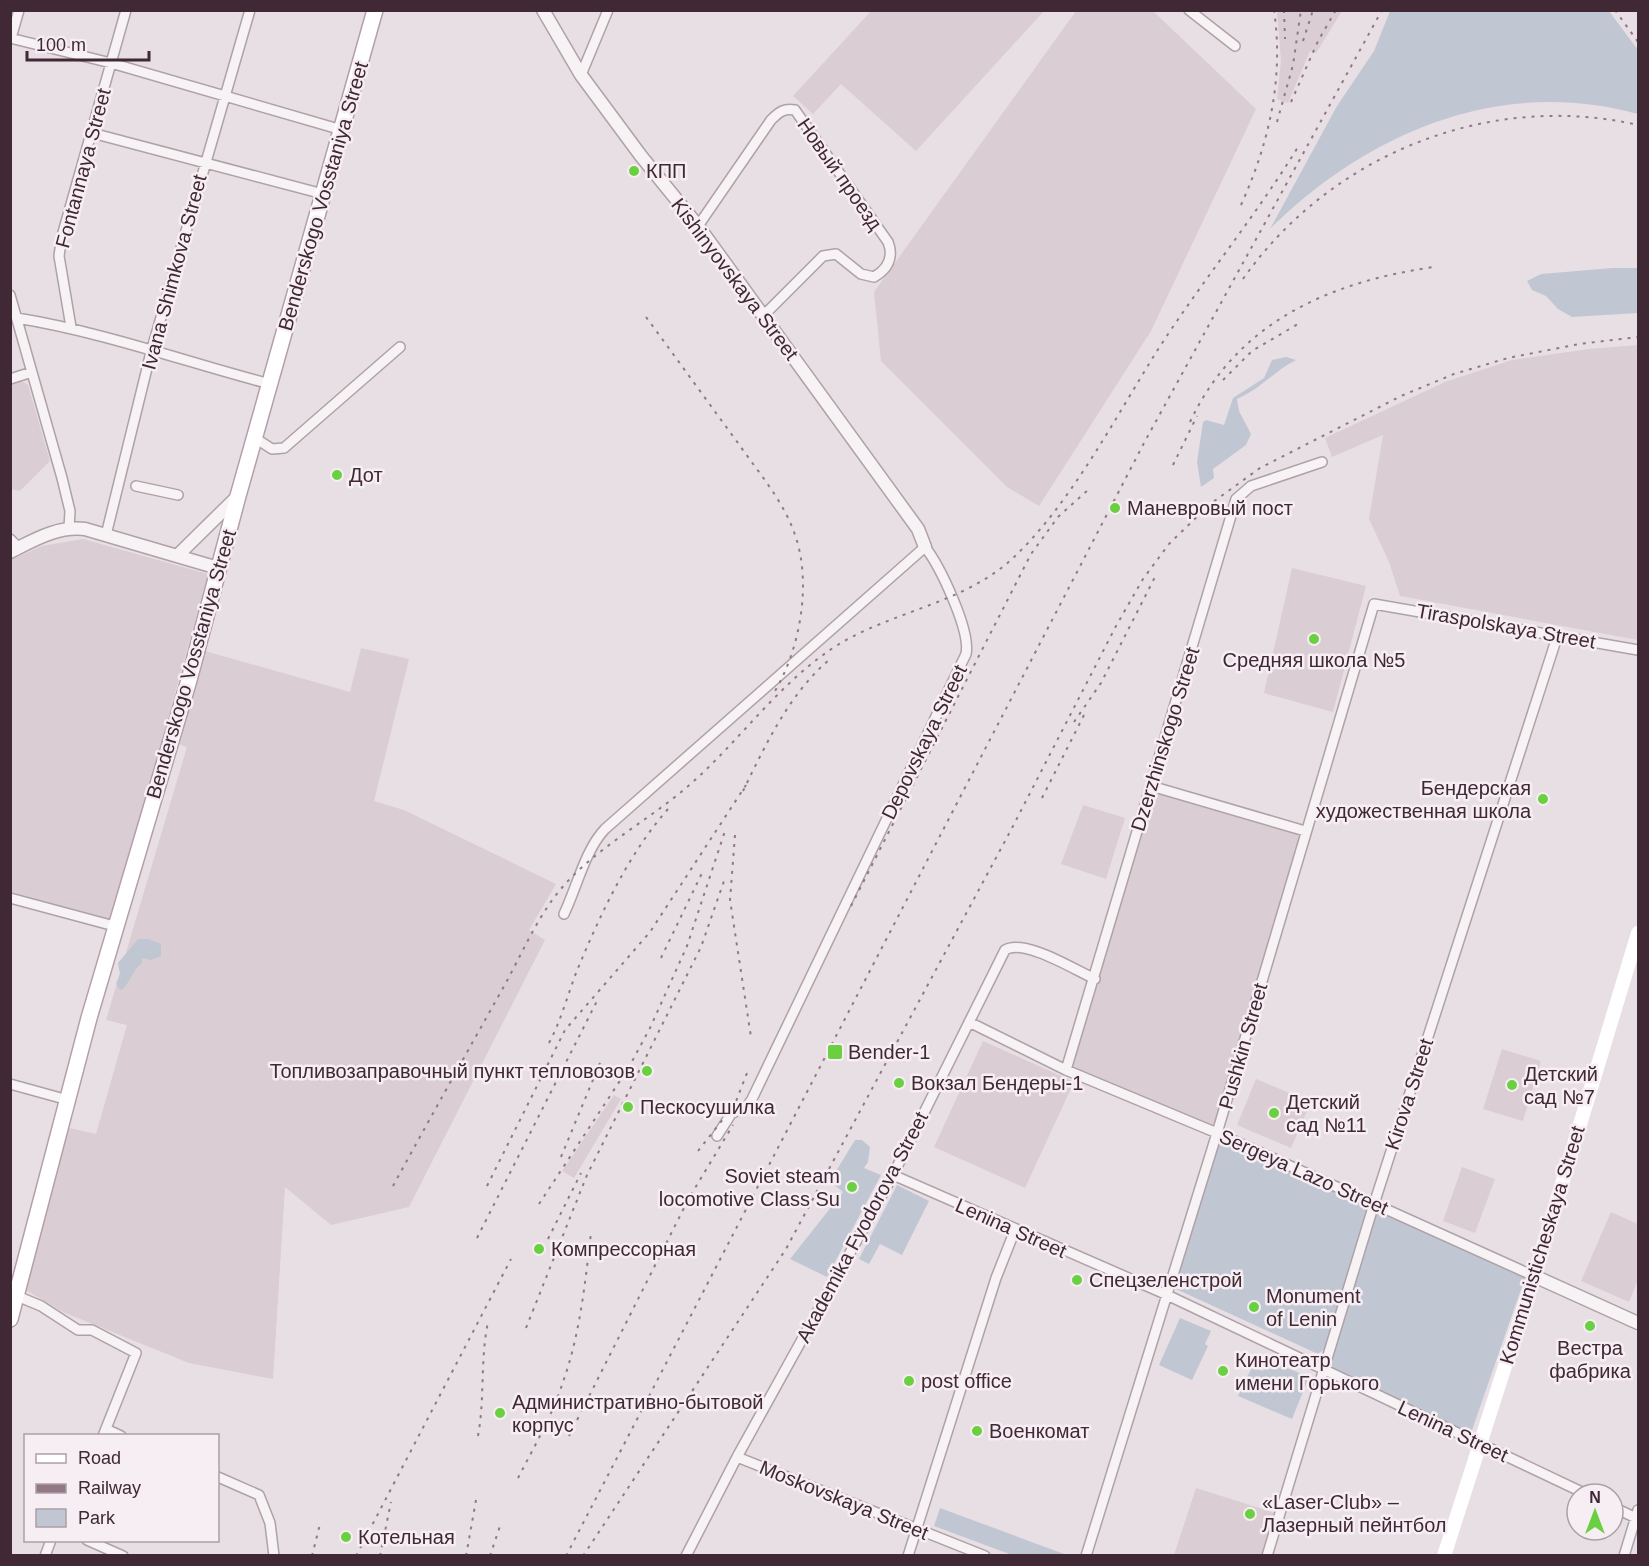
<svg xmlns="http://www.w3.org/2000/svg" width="1649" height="1566" font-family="Helvetica,sans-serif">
<rect width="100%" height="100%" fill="#e8dfe4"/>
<path fill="#dacdd3" d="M 871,11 L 871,10 L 1044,11 L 916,151 L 841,84 L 813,114 L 793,96 Z
M 1076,11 L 1153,11 L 1256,109 L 1151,331 L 1039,506 L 1007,487 L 881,361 L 874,292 Z
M 1277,11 L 1342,11 L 1316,53 L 1310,51 L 1288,103 L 1277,99 L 1281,60 Z
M 1638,345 L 1638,640 L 1400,596 L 1389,562 L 1369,519 L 1383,435 L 1332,457 L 1325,438 L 1445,382 L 1512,360 L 1589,349 Z
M 20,380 L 28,385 L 50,461 L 20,491 L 11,489 L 10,383 Z
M 83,539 L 208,574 L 112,921 L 11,892 L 10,560 L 42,546 Z
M 1292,568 L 1366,586 L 1333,712 L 1264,693 Z
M 361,648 L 409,659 L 374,801 L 404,810 L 556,884 L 529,930 L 545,940 L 409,1207 L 331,1225 L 285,1187 L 273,1379 L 189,1363 L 63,1312 L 24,1289 L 69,1128 L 96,1134 L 127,1025 L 106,1020 L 187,747 L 170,741 L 198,649 L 350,692 Z
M 1151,786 L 1305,831 L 1217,1133 L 1066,1070 Z
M 1083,805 L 1125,818 L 1106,879 L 1061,864 Z
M 983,1041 L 1074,1082 L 1025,1188 L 934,1147 Z
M 1502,1049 L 1541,1061 L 1523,1121 L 1483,1109 Z
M 1256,1079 L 1311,1102 L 1291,1148 L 1237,1125 Z
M 614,1095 L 621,1099 L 574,1178 L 562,1171 Z
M 1462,1167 L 1495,1179 L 1475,1233 L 1443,1221 Z
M 1611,1212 L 1638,1224 L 1638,1280 L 1629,1302 L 1581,1281 Z
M 1196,1488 L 1275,1513 L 1261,1555 L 1174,1555 Z"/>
<path fill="#c0c7d2" d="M 1390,11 L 1609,11 L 1638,50 L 1638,114 C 1501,76 1368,132 1270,229 L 1337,106 L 1374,51 Z
M 1612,268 L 1638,268 L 1638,313 L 1572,317 L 1558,309 L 1546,296 L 1532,290 L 1527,281 L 1541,274 Z
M 1286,357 L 1296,360 C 1274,371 1261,389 1237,399 L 1239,411 L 1251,434 L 1246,445 L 1213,469 L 1214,478 L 1201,487 L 1197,462 L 1203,422 L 1206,420 L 1224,425 L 1233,398 L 1264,378 L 1272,360 Z
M 138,939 L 148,939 L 161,944 L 161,956 L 151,960 L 142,958 L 142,963 C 132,971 131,981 122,990 L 119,989 L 116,984 L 120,974 L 118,963 Z
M 855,1140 L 862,1140 L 870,1147 L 868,1162 L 864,1168 L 881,1175 L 827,1277 L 790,1259 L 843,1192 L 832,1183 L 833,1176 Z
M 1226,1142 L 1362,1201 L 1368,1208 L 1326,1348 L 1318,1354 L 1176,1289 L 1174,1279 L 1217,1147 Z
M 897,1185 L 929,1201 L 902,1255 L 880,1244 L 869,1264 L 859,1259 Z
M 1374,1204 L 1527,1272 L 1471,1433 L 1334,1371 L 1327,1356 Z
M 1180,1318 L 1211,1331 L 1205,1344 L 1208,1346 L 1192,1380 L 1159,1365 Z
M 1268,1360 L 1309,1377 L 1292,1419 L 1238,1396 L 1252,1367 L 1263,1371 Z
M 940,1508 L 1067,1555 L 1012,1555 L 934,1526 Z"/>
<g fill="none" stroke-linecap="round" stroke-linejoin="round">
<g stroke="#afa1a8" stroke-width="12">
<path id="minor" d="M 1189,10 L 1235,46
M 10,38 L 111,63 L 342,130
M 11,38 L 19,10
M 581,75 L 608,10
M 92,133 L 323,194
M 698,226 L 771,120 C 779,112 784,108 795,110 L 888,242 C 894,257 888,269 874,277 L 861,274 L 836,254 L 823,256 L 763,316
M 10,295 L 62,478 L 70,511 L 69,528
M 17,318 C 103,332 186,362 270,384
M 71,327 L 59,256 L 62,236 L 126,10
M 10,379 L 32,372
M 255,438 L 272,449 L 284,448 L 400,347
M 136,486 L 178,495
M 106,535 L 151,352 L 250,10
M 10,539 L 19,548
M 1151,786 L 1305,831
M 10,898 L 118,927
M 564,914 C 577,887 585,850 605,829 L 925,547 C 940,566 971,631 966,654 L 752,1099 L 748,1105 L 731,1114 L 717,1136
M 969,1022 L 1066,1070 L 1217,1133 L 1534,1276
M 1066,1070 L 1236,499 L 1251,486 L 1322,462
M 10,1084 L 68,1100
M 893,1175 L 1165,1294 L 1586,1494
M 17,1296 L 41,1306 L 78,1330 L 92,1330 L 136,1353 L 103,1436
M 106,1429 L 121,1436
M 737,1457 L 985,1556
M 218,1477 L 259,1495 L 270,1523 L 274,1556
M 1613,1507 L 1636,1518
M 87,1540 L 123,1556
M 45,1556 L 51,1540
M 686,1556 L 737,1457 L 893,1175 L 1005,950 C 1024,938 1075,970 1095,979
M 908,1556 L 996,1278 L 1015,1230
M 1086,1556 L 1217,1133 L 1374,604 L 1638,650
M 1267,1556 L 1374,1204 L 1558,634
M 1624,1556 L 1638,1510"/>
</g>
<g stroke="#afa1a8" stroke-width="15">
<path id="tertiary" d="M 543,10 L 581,75 L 641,156 L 698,226 L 918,529 L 925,547
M 10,552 C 34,540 57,526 85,529 L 218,568
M 177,556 L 238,496
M 1534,1276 L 1638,1323"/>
</g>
<g stroke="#b49eaa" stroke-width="18">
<path id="primary" d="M 10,1319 L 89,1018 L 189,680 L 238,496 L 375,10"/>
</g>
<use href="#minor" stroke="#f7f2f4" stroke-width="9"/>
<use href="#tertiary" stroke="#f7f2f4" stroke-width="12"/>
<path stroke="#fff" stroke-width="14" d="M 1444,1556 L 1534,1276 L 1638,933"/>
<use href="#primary" stroke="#fff" stroke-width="15"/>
<path stroke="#927885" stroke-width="2" stroke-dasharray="3 6" stroke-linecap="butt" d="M 1284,10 L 1285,39
M 1615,10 L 1638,42
M 1303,41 L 1313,10
M 1291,102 L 1318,41 L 1336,10
M 1277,122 L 1293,65 L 1301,10
M 1241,205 C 1269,143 1284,79 1274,10
M 1243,279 C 1331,154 1489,91 1638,125
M 646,317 C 677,359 707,401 738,443 C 758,472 782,499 794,532 C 813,582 800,652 772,696
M 1223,380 L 1252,351 L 1298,324
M 1190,422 C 1237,322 1329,282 1434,267
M 1173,465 L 1197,416
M 1074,722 L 1101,683 L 1156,575
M 743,791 C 766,744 789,694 830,659
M 1042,798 L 1084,715
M 735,835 L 730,900 L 751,1037
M 851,906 L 1031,554 L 1058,517 L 1088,490
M 661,958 L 703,871
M 549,1043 C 563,1017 569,988 581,961 C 603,909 630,852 668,809
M 698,1151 L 735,1104 L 747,1073
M 561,1157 L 602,1058
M 393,1186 C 429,1120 466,1054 503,988 C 521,956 536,919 560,890 C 594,849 646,822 686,788 C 734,747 772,692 823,655 C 880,612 958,608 1012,559 C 1070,505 1115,418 1157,351 C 1202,281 1255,217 1298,147
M 487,1186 L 565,1030 L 650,932 L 746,785
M 539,1204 L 629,1067 L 650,1028 L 687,946 L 725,831
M 477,1238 L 598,999
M 548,1239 L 581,1173
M 526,1328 L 587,1175 L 701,947 L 725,878
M 478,1436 C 485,1398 480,1360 488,1322
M 569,1436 L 689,1198 L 733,1125
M 518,1478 C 534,1447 552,1416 563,1382 C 580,1334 585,1284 591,1233
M 312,1556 L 320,1524
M 356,1556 L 511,1259
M 380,1556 L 391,1502
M 466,1556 L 476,1500
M 490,1556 L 500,1526
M 566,1556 L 1144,443 L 1382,10
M 583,1556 L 786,1249 L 1012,828 L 1116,626 L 1143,579 L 1169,544 L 1209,505 L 1260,468 L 1401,396 L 1454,374 L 1508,358 L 1579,344 L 1638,337"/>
</g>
<g fill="#6ad042" stroke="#f6eef3" stroke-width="2">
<circle cx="634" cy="171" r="6"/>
<circle cx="337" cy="475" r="6"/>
<circle cx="1115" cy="508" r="6"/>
<circle cx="1314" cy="639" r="6"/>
<circle cx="1543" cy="799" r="6"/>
<rect x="827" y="1044" width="16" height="16" rx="3"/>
<circle cx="647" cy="1071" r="6"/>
<circle cx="899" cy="1083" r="6"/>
<circle cx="1512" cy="1085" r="6"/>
<circle cx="628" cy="1107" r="6"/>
<circle cx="1274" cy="1113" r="6"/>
<circle cx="852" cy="1187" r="6"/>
<circle cx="539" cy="1249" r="6"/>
<circle cx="1077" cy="1280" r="6"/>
<circle cx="1254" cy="1307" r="6"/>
<circle cx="1590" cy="1326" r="6"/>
<circle cx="1223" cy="1371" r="6"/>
<circle cx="909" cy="1381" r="6"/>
<circle cx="500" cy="1413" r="6"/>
<circle cx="977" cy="1431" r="6"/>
<circle cx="1250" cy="1514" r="6"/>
<circle cx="346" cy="1537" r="6"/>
</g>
<g text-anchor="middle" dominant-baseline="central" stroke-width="5" stroke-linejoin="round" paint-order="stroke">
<g font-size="20" fill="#402834" stroke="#f6eef3">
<text transform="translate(83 168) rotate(-75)">Fontannaya Street</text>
<text transform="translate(840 174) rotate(55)">Новый проезд</text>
<text transform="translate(323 196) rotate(-74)">Benderskogo Vosstaniya Street</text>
<text transform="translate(174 272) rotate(-75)">Ivana Shimkova Street</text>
<text transform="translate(735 279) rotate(53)">Kishinyovskaya Street</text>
<text transform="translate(1506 626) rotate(10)">Tiraspolskaya Street</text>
<text transform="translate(191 664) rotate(-74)">Benderskogo Vosstaniya Street</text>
<text transform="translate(1165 739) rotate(-73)">Dzerzhinskogo Street</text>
<text transform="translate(924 742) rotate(-64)">Depovskaya Street</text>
<text transform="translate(1243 1046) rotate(-74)">Pushkin Street</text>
<text transform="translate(1409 1094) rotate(-72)">Kirova Street</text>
<text transform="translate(1304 1172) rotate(24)">Sergeya Lazo Street</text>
<text transform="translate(862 1227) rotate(-62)">Akademika Fyodorova Street</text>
<text transform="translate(1011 1228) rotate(24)">Lenina Street</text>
<text transform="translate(1542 1245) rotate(-73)">Kommunisticheskaya Street</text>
<text transform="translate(1453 1431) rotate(25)">Lenina Street</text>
<text transform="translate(844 1500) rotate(22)">Moskovskaya Street</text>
</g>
<g font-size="20" fill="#402834" stroke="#f6eef3" text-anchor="start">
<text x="646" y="171">КПП</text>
<text x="349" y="475">Дот</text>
<text x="1127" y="508">Маневровый пост</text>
<text x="1314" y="660" text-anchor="middle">Средняя школа №5</text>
<text x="1531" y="788" text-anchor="end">Бендерская<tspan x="1531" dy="23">художественная школа</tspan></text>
<text x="848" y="1052">Bender-1</text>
<text x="635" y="1071" text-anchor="end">Топливозаправочный пункт тепловозов</text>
<text x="1524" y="1074">Детский<tspan x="1524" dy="23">сад №7</tspan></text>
<text x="911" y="1083">Вокзал Бендеры-1</text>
<text x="1286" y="1102">Детский<tspan x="1286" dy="23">сад №11</tspan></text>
<text x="640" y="1107">Пескосушилка</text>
<text x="840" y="1176" text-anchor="end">Soviet steam<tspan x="840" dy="23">locomotive Class Su</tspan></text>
<text x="551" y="1249">Компрессорная</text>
<text x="1089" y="1280">Спецзеленстрой</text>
<text x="1266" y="1296">Monument<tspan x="1266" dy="23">of Lenin</tspan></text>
<text x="1590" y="1348" text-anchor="middle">Вестра<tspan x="1590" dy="23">фабрика</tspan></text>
<text x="1235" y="1360">Кинотеатр<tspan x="1235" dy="23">имени Горького</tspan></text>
<text x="921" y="1381">post office</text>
<text x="512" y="1402">Административно-бытовой<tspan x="512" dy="23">корпус</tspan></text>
<text x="989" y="1431">Военкомат</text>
<text x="1262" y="1502">«Laser-Club» –<tspan x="1262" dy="23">Лазерный пейнтбол</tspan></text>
<text x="358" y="1537">Котельная</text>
</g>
</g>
<rect width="1649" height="1566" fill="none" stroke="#402834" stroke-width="24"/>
<rect x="24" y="1434" width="195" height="108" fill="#f6eef3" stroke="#ad9fa7" stroke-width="1.5"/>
<rect x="36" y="1454" width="30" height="9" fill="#ffffff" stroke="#ad9fa7" stroke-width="1.5"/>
<text x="78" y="1464" font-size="18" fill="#402834">Road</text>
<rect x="36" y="1484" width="30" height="9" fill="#927885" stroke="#ad9fa7" stroke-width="1.5"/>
<text x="78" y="1494" font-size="18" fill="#402834">Railway</text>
<rect x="36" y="1509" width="30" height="18" fill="#c0c7d2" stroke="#ad9fa7" stroke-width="1.5"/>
<text x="78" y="1524" font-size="18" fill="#402834">Park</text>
<g transform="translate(1595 1512)"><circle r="28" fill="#f6eef3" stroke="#ad9fa7" stroke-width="1.5"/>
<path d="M0-4.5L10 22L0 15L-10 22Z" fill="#6ad042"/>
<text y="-9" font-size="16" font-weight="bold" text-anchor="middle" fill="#402834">N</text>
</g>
<path d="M27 51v9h122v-9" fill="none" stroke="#402834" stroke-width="3"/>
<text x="36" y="51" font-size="18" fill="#402834" stroke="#f6eef3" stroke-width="4.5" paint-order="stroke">100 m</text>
</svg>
